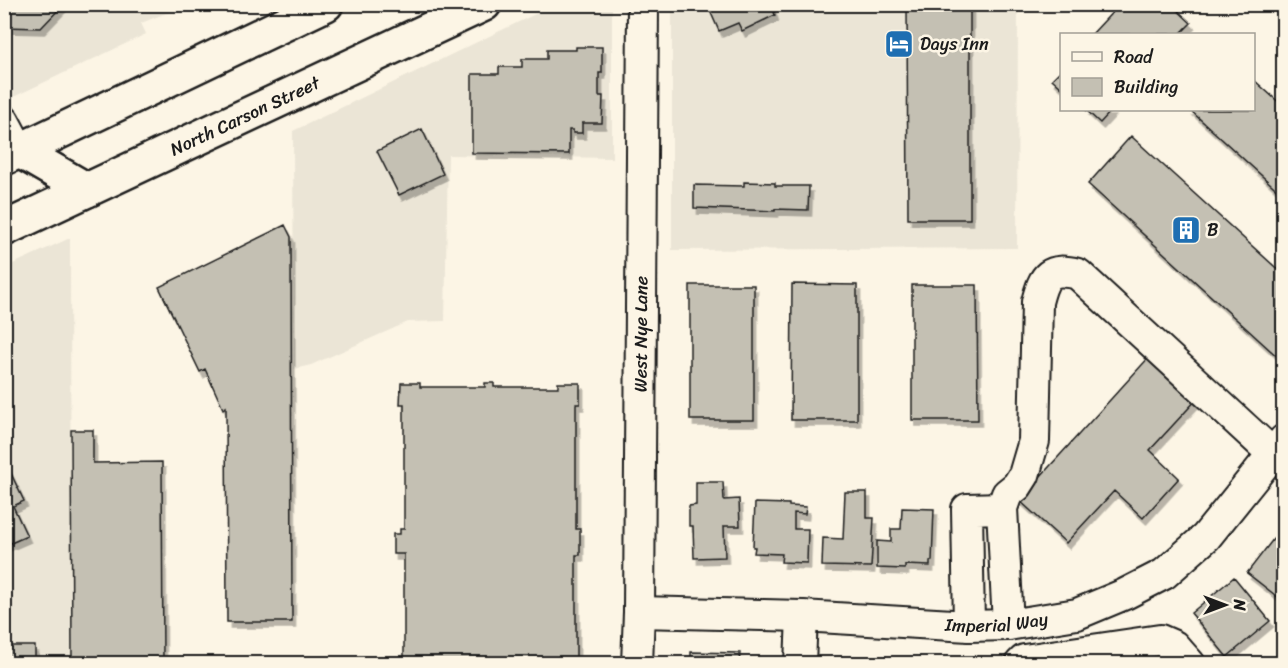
<svg xmlns="http://www.w3.org/2000/svg" width="1288" height="668" font-family="Sriracha,sans-serif">
<defs>
<filter id="shadow"><feDropShadow dx="3.5" dy="6" stdDeviation="0" flood-color="#0004"/></filter>
</defs>
<rect width="100%" height="100%" fill="#fcf5e5"/>
<filter id="ink" filterUnits="userSpaceOnUse"><feTurbulence type="fractalNoise" baseFrequency=".0167" numOctaves="2"/><feDisplacementMap in="SourceGraphic" scale="12" xChannelSelector="R" yChannelSelector="G"/><feConvolveMatrix kernelMatrix="1 2 1 2 8 2 1 2 1" color-interpolation-filters="sRGB"/></filter>
<g filter="url(#ink)">
<path fill="#ebe5d6" d="M 5,5 L 187,5 L 141,23 L 146,34 L 5,101 Z
M 554,5 L 608,5 L 612,8 L 612,158 L 448,155 L 445,321 L 408,322 L 311,365 L 294,369 L 293,131 Z
M 672,5 L 1018,5 L 1017,248 L 672,250 Z
M 70,238 L 71,663 L 5,663 L 4,268 Z"/>
<path fill="#c4c0b3" stroke="#1c1c1c" stroke-width="1.5" filter="url(#shadow)" d="M 4,4 L 64,4 L 41,28 L 4,27 Z
M 707,4 L 775,4 L 772,6 L 775,15 L 742,31 L 738,23 L 719,31 Z
M 907,4 L 970,4 L 970,219 L 908,219 Z
M 1120,4 L 1171,4 L 1191,23 L 1180,34 L 1092,34 Z
M 576,47 L 602,47 L 602,73 L 599,73 L 599,96 L 603,96 L 602,123 L 582,123 L 582,133 L 573,133 L 573,130 L 569,130 L 569,154 L 472,153 L 472,74 L 499,74 L 499,67 L 522,67 L 522,59 L 547,59 L 547,50 L 576,50 Z
M 1062,69 L 1062,88 L 1052,79 Z
M 1254,80 L 1284,107 L 1284,196 L 1190,110 L 1254,110 Z
M 1086,110 L 1112,110 L 1100,123 Z
M 422,129 L 443,174 L 399,195 L 377,151 Z
M 1131,136 L 1284,275 L 1284,357 L 1281,360 L 1088,184 Z
M 744,182 L 775,183 L 775,186 L 809,186 L 808,210 L 775,209 L 775,211 L 694,208 L 694,185 L 744,186 Z
M 285,225 L 291,237 L 292,622 L 227,622 L 226,407 L 223,409 L 205,369 L 200,372 L 159,287 Z
M 792,284 L 857,285 L 857,420 L 791,420 Z
M 690,285 L 754,285 L 754,420 L 690,420 Z
M 912,285 L 977,285 L 978,420 L 912,420 Z
M 1151,355 L 1198,398 L 1150,450 L 1179,478 L 1143,518 L 1114,491 L 1066,543 L 1019,500 Z
M 401,383 L 420,383 L 420,387 L 485,387 L 485,383 L 494,383 L 494,387 L 558,387 L 558,383 L 580,383 L 580,404 L 576,404 L 576,529 L 580,529 L 580,555 L 576,555 L 576,664 L 404,664 L 404,554 L 393,554 L 393,534 L 400,534 L 400,529 L 404,529 L 404,404 L 400,404 Z
M 71,430 L 93,430 L 93,463 L 162,462 L 163,664 L 72,664 Z
M 4,459 L 24,501 L 13,506 L 27,536 L 4,546 Z
M 696,482 L 723,482 L 724,500 L 739,499 L 740,526 L 724,526 L 725,557 L 694,558 L 693,526 L 689,526 L 689,506 L 696,505 Z
M 845,492 L 867,492 L 867,518 L 874,518 L 871,567 L 822,566 L 823,538 L 843,539 Z
M 755,503 L 789,504 L 789,506 L 806,507 L 805,514 L 794,513 L 794,529 L 808,529 L 807,563 L 781,562 L 782,554 L 754,553 L 755,547 L 753,547 Z
M 902,508 L 934,509 L 932,561 L 930,561 L 930,566 L 905,565 L 905,569 L 877,568 L 877,541 L 891,542 L 891,529 L 901,529 Z
M 1281,529 L 1284,531 L 1284,602 L 1247,573 Z
M 1234,577 L 1270,621 L 1227,657 L 1191,613 Z
M 4,646 L 35,646 L 35,664 L 4,664 Z
M 691,652 L 740,653 L 739,664 L 691,664 Z
M 862,660 L 910,662 L 910,664 L 862,664 Z
M 253,662 L 290,663 L 290,664 L 253,664 Z"/>
<g fill="none" stroke-linecap="round" stroke-linejoin="round">
<g stroke="#1c1c1c" stroke-width="34">
<g id="minor">
<path d="M 4,121 L 20,151"/>
<path id="s1" d="M 639,612 L 802,616 L 969,626 L 1008,625 L 1077,614 L 1125,594 L 1164,574 L 1206,537 L 1284,440"/>
<path d="M 1008,625 L 1002,508 L 1007,494 L 1017,486 L 1024,475 L 1034,441 L 1037,302 C 1044,275 1049,267 1078,274 L 1273,454"/>
<path d="M 969,626 L 967,509 L 1002,508"/>
<path id="s2" d="M 637,664 L 639,612 L 643,4"/>
<path d="M 800,664 L 802,616"/>
<path d="M 1020,664 L 1024,660 L 1160,640 L 1174,646 L 1190,664"/>
</g>
</g>
<g stroke="#1c1c1c" stroke-width="38">
<g id="major">
<path d="M 20,151 L 87,190"/>
<path d="M 4,158 L 326,4"/>
<path id="s3" d="M 4,229 L 484,4"/>
</g>
</g>
<use href="#minor" stroke="#fcf5e5" stroke-width="30"/>
<use href="#major" stroke="#fcf5e5" stroke-width="33"/>
</g>
</g>
<defs>
<g id="hotel-square" transform="scale(1.5)"><rect x="-9" y="-9" width="18" height="18" rx="4" fill="#1f6fb2" stroke="#fcf5e5"/><path d="M-6-4.5h1.5V1H6V5H4.5V3h-9V5H-6ZM-4 0a1.8 1.8 0 1 1 3.6 0ZM.5 0V-2.5h3Q6-2.5 6 0Z" fill="#fff"/></g>
<g id="building-square" transform="scale(1.5)"><rect x="-9" y="-9" width="18" height="18" rx="4" fill="#1f6fb2" stroke="#fcf5e5"/><path d="M-4-6H4V6H1V3H-1V6H-4ZM-2.5-4.3h1.7v1.8h-1.7ZM.8-4.3h1.7v1.8H.8ZM-2.5-1h1.7V.8h-1.7ZM.8-1h1.7V.8H.8Z" fill="#fff"/></g>
</defs>
<g fill-rule="evenodd">
<use href="#hotel-square" x="899" y="44"/>
<use href="#building-square" x="1186" y="230"/>
</g>
<g text-anchor="middle" dominant-baseline="central" stroke-width="5" stroke-linejoin="round" paint-order="stroke">
<g font-size="18" fill="#1c1c1c" stroke="#fcf5e5" text-anchor="start">
<text x="920" y="44">Days Inn</text>
<text x="1207" y="230">B</text>
</g>
<g font-size="18" fill="#1c1c1c" stroke="#fcf5e5">
<text stroke="none"><textPath href="#s3" startOffset="266">North Carson Street</textPath></text>
<text stroke="none"><textPath href="#s2" startOffset="330">West Nye Lane</textPath></text>
<text stroke="none"><textPath href="#s1" startOffset="358">Imperial Way</textPath></text>
</g>
</g>
<rect width="1288" height="668" fill="none" stroke="#fcf5e5" stroke-width="24"/>
<rect x="12" y="12" width="1264" height="644" fill="none" stroke="#1c1c1c" stroke-width="2" filter="url(#ink)"/>
<rect x="1060" y="33" width="195" height="78" fill="#fcf5e5" stroke="#a29e95" stroke-width="1.5"/>
<rect x="1072" y="52" width="30" height="9" fill="#fcf5e5" stroke="#a29e95" stroke-width="1.5"/>
<text x="1114" y="63" font-size="18" fill="#1c1c1c">Road</text>
<rect x="1072" y="78" width="30" height="18" fill="#c4c0b3" stroke="#a29e95" stroke-width="1.5"/>
<text x="1114" y="93" font-size="18" fill="#1c1c1c">Building</text>
<g transform="translate(1225 605) rotate(90)" stroke="#fcf5e5" stroke-width="4.5" paint-order="stroke">
<path d="M0-4.5L10 22L0 15L-10 22Z" fill="#1c1c1c"/>
<text y="-9" font-size="16" font-weight="bold" text-anchor="middle" fill="#1c1c1c">N</text>
</g>
</svg>
